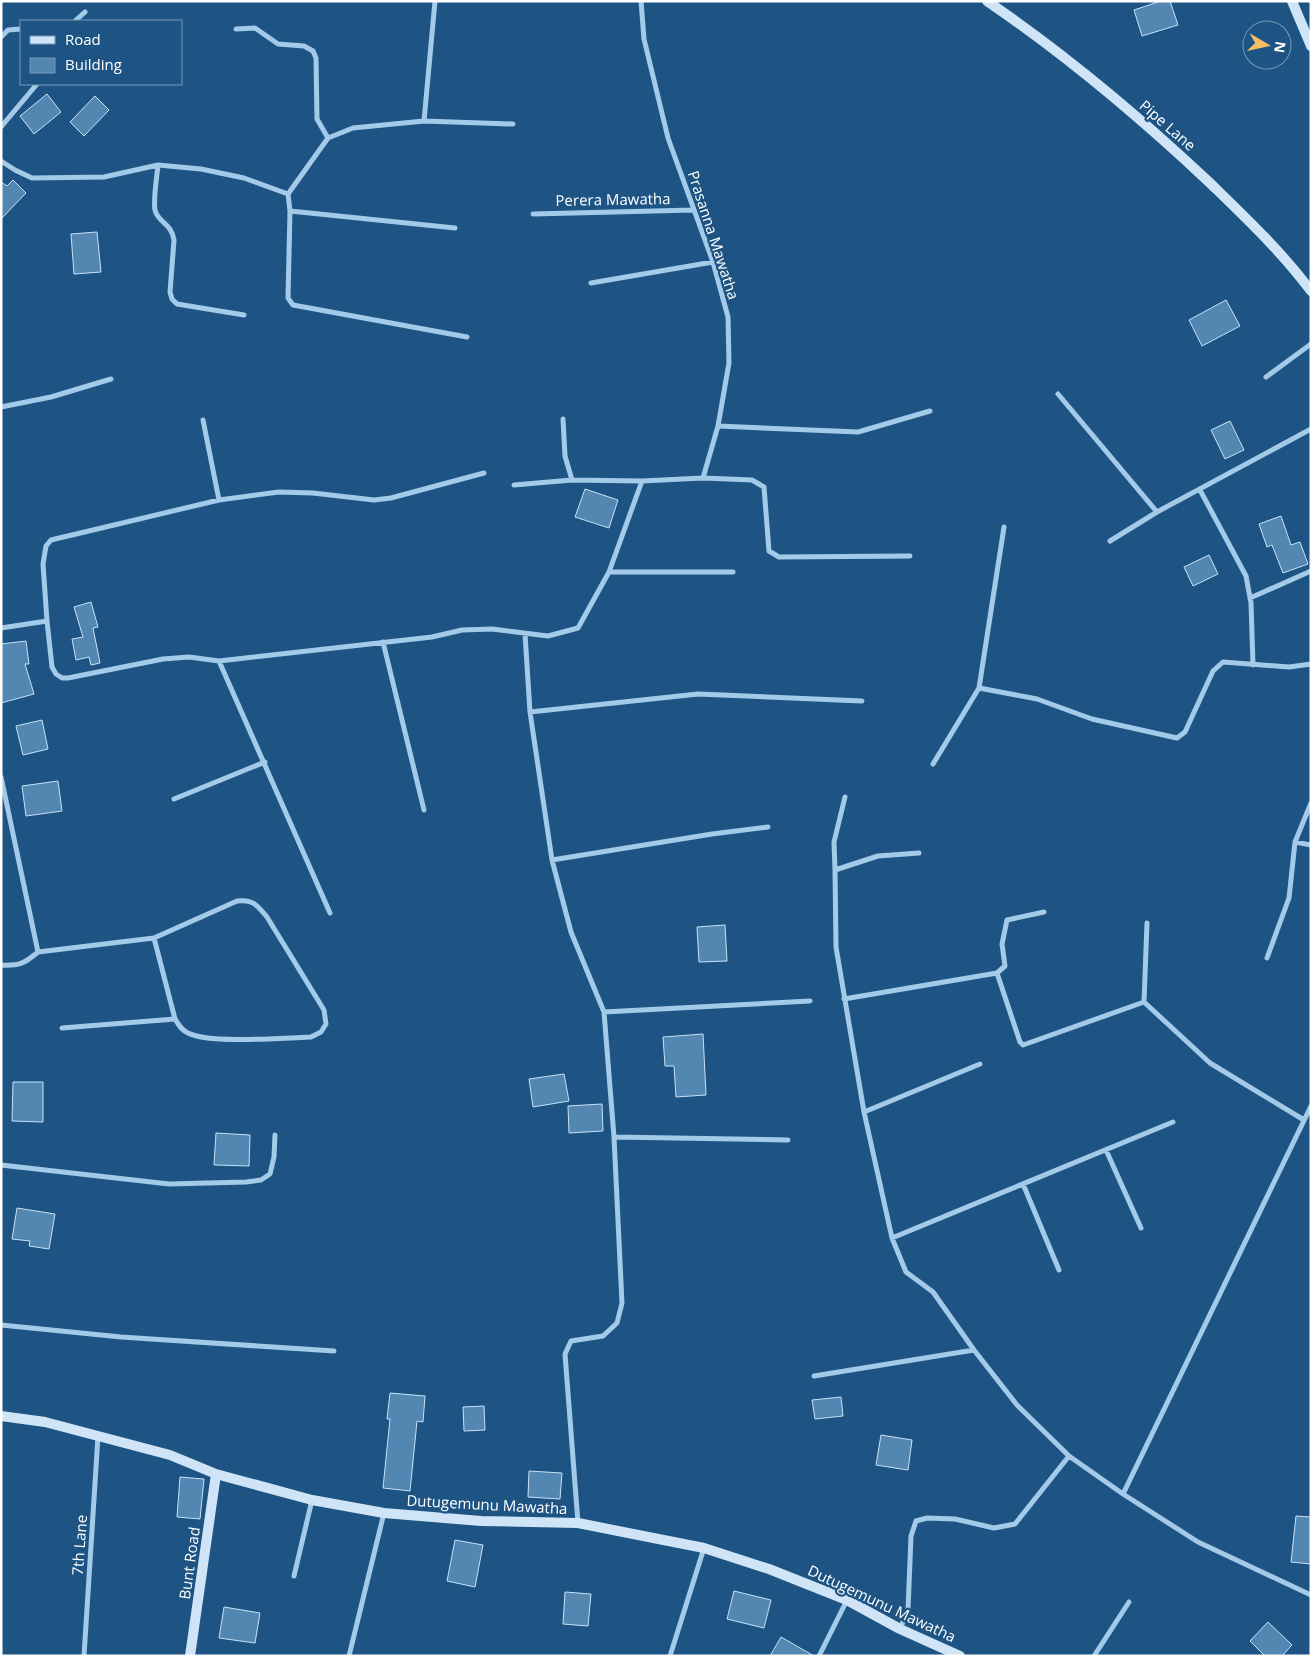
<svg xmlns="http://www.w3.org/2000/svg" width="1312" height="1657" font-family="'Open Sans',sans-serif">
<rect width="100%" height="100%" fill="#1e5483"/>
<path fill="#5386b1" stroke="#c8e2f7" d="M 1161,1 L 1170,1 L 1178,25 L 1142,36 L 1134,10 Z
M 47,94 L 61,112 L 34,134 L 20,116 Z
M 95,96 L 109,110 L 84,136 L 70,122 Z
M 13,180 L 26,193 L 1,219 L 1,182 L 7,186 Z
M 97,232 L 101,272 L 74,274 L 71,234 Z
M 1226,300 L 1240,326 L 1202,346 L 1189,320 Z
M 1230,421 L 1244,450 L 1225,459 L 1211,430 Z
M 585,489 L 618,500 L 609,528 L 575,517 Z
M 1281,516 L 1291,545 L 1300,542 L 1308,564 L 1283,573 L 1272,545 L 1267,547 L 1259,524 Z
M 1209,555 L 1218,574 L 1193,586 L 1184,567 Z
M 91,602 L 98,627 L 93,628 L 100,663 L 91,665 L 89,657 L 76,660 L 72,639 L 83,637 L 74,607 Z
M 26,641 L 29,664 L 25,664 L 34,694 L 1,703 L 1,644 Z
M 42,720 L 48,749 L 23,755 L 16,726 Z
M 58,781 L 62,811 L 26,816 L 22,786 Z
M 725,925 L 727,961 L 699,962 L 697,927 Z
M 703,1034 L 706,1095 L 676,1097 L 674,1066 L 665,1066 L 663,1037 Z
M 564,1074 L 569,1101 L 533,1107 L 529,1079 Z
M 13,1082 L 43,1082 L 43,1122 L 12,1121 Z
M 602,1104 L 603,1131 L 569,1133 L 568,1106 Z
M 216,1133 L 250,1135 L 249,1166 L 214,1165 Z
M 17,1208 L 55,1214 L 49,1249 L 29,1246 L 30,1241 L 12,1239 Z
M 390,1393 L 425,1396 L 423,1422 L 417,1421 L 410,1491 L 383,1488 L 390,1419 L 387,1419 Z
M 841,1397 L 843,1416 L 815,1419 L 812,1400 Z
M 484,1406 L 485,1430 L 464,1431 L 463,1407 Z
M 881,1435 L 912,1440 L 908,1470 L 876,1465 Z
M 529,1471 L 562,1473 L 560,1499 L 528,1497 Z
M 180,1477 L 204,1479 L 200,1519 L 177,1517 Z
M 1296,1516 L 1311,1517 L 1311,1564 L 1291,1562 Z
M 455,1540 L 483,1545 L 475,1587 L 447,1581 Z
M 734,1591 L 771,1600 L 764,1628 L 727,1619 Z
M 565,1592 L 591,1594 L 588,1626 L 563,1624 Z
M 224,1607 L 260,1613 L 255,1643 L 219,1638 Z
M 1268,1622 L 1292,1645 L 1282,1656 L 1265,1656 L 1250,1641 Z
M 781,1637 L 814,1656 L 770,1656 Z"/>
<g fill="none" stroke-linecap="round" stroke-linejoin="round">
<path stroke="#a4cae9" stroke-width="5" d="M 641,1 L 644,39 L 668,138 L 713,262 L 728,317 L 729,363 L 718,426 L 703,478
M 75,21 L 85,12
M 236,29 L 255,28 L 278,44 L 304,46 L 313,51 L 316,58 L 317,119 L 328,138
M 1,37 L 8,30 L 21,29
M 424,121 L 435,1
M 1,127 L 37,84
M 1,161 L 15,170 L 32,178 L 104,177 L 158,165 L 201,169 L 244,178 L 288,194 L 290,211 L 288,298 L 293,305 L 467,337
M 158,165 C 157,176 153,200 155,210 C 158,223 171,222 174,240 L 170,292 L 172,299 L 177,304 L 244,315
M 288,194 L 328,138 L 353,128 L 424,121 L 513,124
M 290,211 L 455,228
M 533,214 L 694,210
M 591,283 L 713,262
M 1266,377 L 1311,344
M 1058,394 L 1157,512
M 1,407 L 51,397 L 111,379
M 563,419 L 565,456 L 572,480 L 642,481 L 703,478 L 752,480 L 764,487 L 769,551 L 779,557 L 910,556
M 203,420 L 219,500
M 718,426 L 858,432 L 930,411
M 484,473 L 391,498 L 374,500 L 313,493 L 279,492 L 219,500 L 51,540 L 46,546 L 43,564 L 47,621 L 52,667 L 56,674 L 62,678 L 68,678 L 163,659 L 189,657 L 219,661 L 432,637 L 462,630 L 492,629 L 548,636 L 578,628 L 609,572 L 642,481
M 514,485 L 572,480
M 1200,490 L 1246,576 L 1251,603 L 1253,665
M 1110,541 L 1157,512 L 1311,429
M 609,572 L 733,572
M 1250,598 L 1311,571
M 1,628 L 47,621
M 525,634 L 530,712 L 552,860 L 571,932 L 604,1012 L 614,1137 L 622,1303 L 617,1323 L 603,1336 L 571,1341 L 565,1354 L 578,1523
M 383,642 L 424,810
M 219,661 L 330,913
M 979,688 L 1004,527
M 530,712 L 698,694 L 862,701
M 933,764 L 979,688 L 1037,699 L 1092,719 L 1177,738 L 1185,732 L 1213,671 L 1223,662 L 1289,667 L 1311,664
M 1,777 L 38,952 C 24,964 19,966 1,965
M 174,799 L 265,762
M 1295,842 L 1311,845
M 919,853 L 878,856 L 835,870 L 836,947 L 864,1112 L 892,1238 L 906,1272 L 933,1292 L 974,1350 L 1017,1405 L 1069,1456 L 1123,1494 L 1198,1542 L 1311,1595
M 552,860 L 712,834 L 768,827
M 835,870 L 834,842 L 845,797
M 1147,923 L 1144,1002 L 1210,1063 L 1304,1120
M 38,952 L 154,938 L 237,901 C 253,899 257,905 267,917 L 324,1010 L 326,1024 L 321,1032 L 311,1037 C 285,1038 208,1044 188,1033 C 181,1030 179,1025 175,1019 L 154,938
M 1267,958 L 1289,898 L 1295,842 L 1311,803
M 997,973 L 1020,1042 L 1023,1045 L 1144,1002
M 844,999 L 997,973 L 1005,966 L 1002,944 L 1007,920 L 1044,912
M 604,1012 L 810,1001
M 62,1028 L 175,1019
M 864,1112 L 980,1064
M 614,1137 L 788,1140
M 1106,1150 L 1141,1228
M 1,1165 L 169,1184 L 246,1182 L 261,1180 L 270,1174 L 274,1157 L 275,1135
M 1023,1184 L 1059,1270
M 892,1238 L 1173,1122
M 1,1325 L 121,1337 L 334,1351
M 814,1376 L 974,1350
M 1123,1494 L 1311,1106
M 294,1576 L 312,1500
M 900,1629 L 908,1610 L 911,1536 L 916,1521 L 927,1518 L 955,1519 L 994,1528 L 1015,1524 L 1069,1456
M 84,1656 L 98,1436
M 349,1656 L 384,1513
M 670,1656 L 704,1548
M 819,1656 L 847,1600
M 1094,1656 L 1129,1602"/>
<path stroke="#cfe5f7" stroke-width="10" d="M 987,1 C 1066,55 1140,117 1210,183 C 1245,217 1281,251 1311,291
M 1292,1 L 1311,46
M 1,1416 L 45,1422 L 170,1455 L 216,1474 L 312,1500 L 384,1513 L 481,1521 L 578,1523 L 704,1548 L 769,1569 L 847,1600 L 900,1629 L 960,1656
M 190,1656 L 216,1474"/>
</g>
<g text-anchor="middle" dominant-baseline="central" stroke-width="4.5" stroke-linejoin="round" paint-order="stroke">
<g font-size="15" fill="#fff" stroke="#1e5483">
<text transform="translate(1168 125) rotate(41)">Pipe Lane</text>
<text transform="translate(613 199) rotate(-1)">Perera Mawatha</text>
<text transform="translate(714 235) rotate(72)">Prasanna Mawatha</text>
<text transform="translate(487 1504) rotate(3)">Dutugemunu Mawatha</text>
<text transform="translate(79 1545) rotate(-86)">7th Lane</text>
<text transform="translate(189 1563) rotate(-82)">Bunt Road</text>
<text transform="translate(882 1603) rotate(25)">Dutugemunu Mawatha</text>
</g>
</g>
<rect width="1312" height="1657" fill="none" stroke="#ffffff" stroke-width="5"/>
<rect x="20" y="20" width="162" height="65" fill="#1e5483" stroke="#7898b5"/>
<rect x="30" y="36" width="25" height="8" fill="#cfe5f7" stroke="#7898b5"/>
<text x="65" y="45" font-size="15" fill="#ffffff">Road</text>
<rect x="30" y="58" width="25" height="15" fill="#5386b1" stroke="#7898b5"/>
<text x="65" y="70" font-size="15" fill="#ffffff">Building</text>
<g transform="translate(1267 45) rotate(99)"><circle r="24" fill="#1e5483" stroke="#7898b5"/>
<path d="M0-4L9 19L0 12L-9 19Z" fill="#f9be63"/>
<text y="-8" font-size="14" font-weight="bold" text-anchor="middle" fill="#ffffff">N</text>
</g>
</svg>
